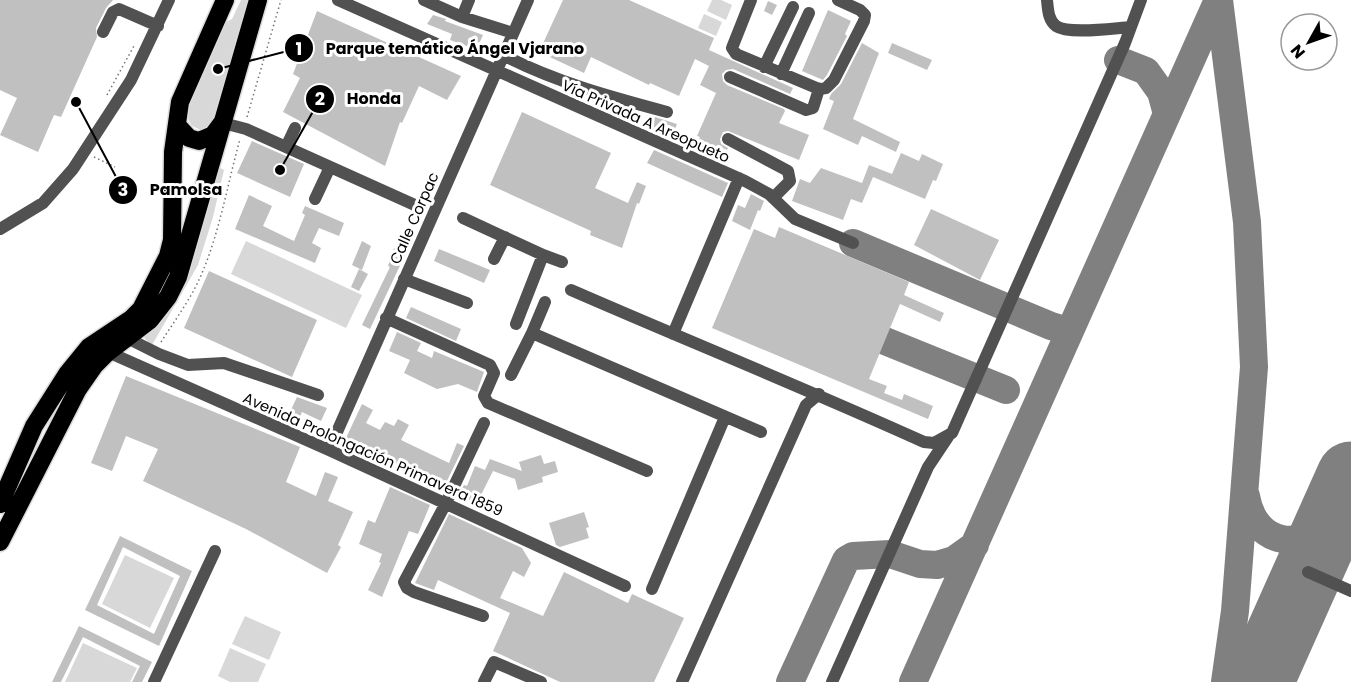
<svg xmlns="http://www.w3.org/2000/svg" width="1351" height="682" font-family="Poppins,sans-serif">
<rect width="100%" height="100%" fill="#fff"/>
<path fill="#d8d8d8" d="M 241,0 L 253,0 L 215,125 L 203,130 C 188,127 187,120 188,107 L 226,22 L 232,19 Z
M 712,0 L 721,0 L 732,5 L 726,20 L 707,11 Z
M 704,14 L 722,22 L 716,36 L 698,28 Z
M 215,165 L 224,170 L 213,217 L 198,265 L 152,345 L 145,339 L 143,334 L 164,296 Z
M 246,241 L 362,295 L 346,328 L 231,274 Z
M 125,555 L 174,578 L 150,628 L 102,604 Z
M 245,616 L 281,632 L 269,660 L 232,644 Z
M 83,643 L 137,668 L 130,682 L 65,682 Z
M 230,648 L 266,664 L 258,682 L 230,682 L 218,676 Z"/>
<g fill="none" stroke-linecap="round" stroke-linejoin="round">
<path stroke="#808080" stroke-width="28" d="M 1219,0 L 1247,222 L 1254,367 L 1235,611 L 1225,682
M 1118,60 L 1146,71 L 1161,92 L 1167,114
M 853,243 L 1051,326 L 1061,329 L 1070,329
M 885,341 L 1006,390
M 1246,496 C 1254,546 1304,554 1333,515
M 790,682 L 846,560 L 853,556 L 890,554 L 920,564 L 937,565 L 954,560 L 975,545
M 913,682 L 1218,0"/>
<path stroke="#808080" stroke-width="69" d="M 1259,682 L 1351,476"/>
</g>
<path fill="#c0c0c0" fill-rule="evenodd" d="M 0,0 L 113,0 L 106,8 L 96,28 L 97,37 L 61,117 L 54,115 L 38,152 L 0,135 L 17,98 L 0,90 Z
M 563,0 L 629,0 L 714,38 L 709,50 L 793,88 L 790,94 L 733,69 L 726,70 L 722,74 L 723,81 L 727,85 L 784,109 L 785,111 L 779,123 L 809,135 L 799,160 L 728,131 L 723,132 L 720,139 L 721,144 L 728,148 L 727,150 L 721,147 L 717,157 L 696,147 L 700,137 L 697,136 L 716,93 L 700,85 L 709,66 L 695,59 L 679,96 L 650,83 L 649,85 L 591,57 L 584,73 L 539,52 Z
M 768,1 L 777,5 L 772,15 L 764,11 Z
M 828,10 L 851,21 L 845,34 L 847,36 L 827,75 L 823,80 L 802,71 Z
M 317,11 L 461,76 L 447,100 L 419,86 L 402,123 L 400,122 L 385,166 L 283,112 L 300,78 L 293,74 Z
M 433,15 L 446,19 L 445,21 L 483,35 L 478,46 L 473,43 L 472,48 L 450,40 L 452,34 L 427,24 Z
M 862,43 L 879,53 L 853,119 L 900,142 L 896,152 L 862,136 L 858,145 L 823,129 L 834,101 L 829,99 L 831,94 L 841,84 Z
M 892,43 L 932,60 L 927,70 L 888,53 Z
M 522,112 L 611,153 L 595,188 L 628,203 L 637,182 L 646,186 L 639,204 L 637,203 L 622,248 L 590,235 L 591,231 L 490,185 Z
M 655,117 L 677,124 L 672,136 L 651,126 Z
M 252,141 L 304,164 L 290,197 L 237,173 Z
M 654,150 L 728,183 L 722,197 L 647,163 Z
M 901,153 L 919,161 L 922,154 L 943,164 L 936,181 L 933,180 L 925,199 L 873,177 L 862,203 L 851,199 L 843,220 L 792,201 L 800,179 L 810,183 L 821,168 L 862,183 L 869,165 L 892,174 Z
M 751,194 L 764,201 L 760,211 L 758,210 L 750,230 L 732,221 L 738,205 L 745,208 Z
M 249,195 L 272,206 L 263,226 L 294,241 L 305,215 L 302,213 L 305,206 L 344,223 L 339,236 L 319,228 L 312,243 L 321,248 L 315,263 L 235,229 Z
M 931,209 L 999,240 L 980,280 L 914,245 Z
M 779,227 L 909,282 L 904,295 L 944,313 L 940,322 L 900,304 L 869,379 L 887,386 L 884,393 L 902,400 L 904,394 L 933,406 L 928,419 L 712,328 L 754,229 L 775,238 Z
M 362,241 L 371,246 L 362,270 L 352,265 Z
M 394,248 L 406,253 L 370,329 L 362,325 L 390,267 L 388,266 Z
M 439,249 L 490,270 L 484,283 L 434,261 Z
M 359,269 L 368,274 L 359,291 L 351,287 Z
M 209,271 L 317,320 L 292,377 L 184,328 Z
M 411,307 L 461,329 L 456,341 L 406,318 Z
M 397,332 L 421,343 L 417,351 L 432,358 L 434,351 L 484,372 L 477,392 L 458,384 L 437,389 L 404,373 L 410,360 L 389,351 Z
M 126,376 L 300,447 L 286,482 L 316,496 L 325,472 L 338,477 L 328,501 L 353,512 L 338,545 L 341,547 L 327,573 L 246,529 L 143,481 L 158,449 L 126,436 L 112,471 L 91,463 Z
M 297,397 L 327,408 L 321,421 L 302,412 L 299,419 L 289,414 Z
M 362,404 L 373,410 L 366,423 L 380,430 L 385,422 L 394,426 L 398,419 L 409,425 L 401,440 L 449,463 L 457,443 L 464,446 L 444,487 L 346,438 Z
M 541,455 L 544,464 L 555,461 L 558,472 L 542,477 L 543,482 L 518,490 L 515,479 L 493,471 L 477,503 L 459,495 L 464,485 L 467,486 L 475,466 L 485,470 L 490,459 L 522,471 L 519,462 Z
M 390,487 L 430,505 L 418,534 L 409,531 L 382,597 L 368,590 L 381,563 L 379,562 L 382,554 L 359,544 L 368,520 L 375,523 Z
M 584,512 L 589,527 L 586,528 L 589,538 L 560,547 L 556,545 L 549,523 Z
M 449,514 L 522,548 L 531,563 L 524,577 L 513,571 L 500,598 L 543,616 L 564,572 L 628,603 L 632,594 L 684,618 L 654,682 L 560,682 L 493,651 L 510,613 L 438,580 L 434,590 L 415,583 Z
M 120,536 L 192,571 L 159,646 L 85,610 ZM 123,547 L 180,576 L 154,634 L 97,605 Z
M 79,626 L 152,662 L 142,682 L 132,682 L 140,666 L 83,637 L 61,682 L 52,682 Z"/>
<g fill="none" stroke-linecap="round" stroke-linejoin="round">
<g stroke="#dbdbdb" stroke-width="21">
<path id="highway" d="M 177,125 L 189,138 L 199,141 L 213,135 L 222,123
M 0,504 L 34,426 L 67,374 L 89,347 L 131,319 L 141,309 L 168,256 L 172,240 L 173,152 L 180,102 L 225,0
M 0,542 L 78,389 L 94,366 L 108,352 L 150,320 L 168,297 L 178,277 L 258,0"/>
</g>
<path stroke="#737373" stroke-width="1.5" stroke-dasharray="1.5 3" stroke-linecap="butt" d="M 107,95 L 135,44
M 247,117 L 281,0
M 94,157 L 115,167
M 161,342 C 172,325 184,308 194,290 C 218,244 226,189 240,139"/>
<path stroke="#515151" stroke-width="12" d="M 338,0 L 745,181 L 769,194 L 795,219 L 853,243
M 424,0 L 462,17 L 513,33
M 751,0 L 732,48 L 736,54 L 819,89 L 826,88 L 834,80 L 864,21 L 865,15 L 860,10 L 838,0
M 1047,0 C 1048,9 1048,20 1056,26 C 1069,35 1114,28 1131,27
M 462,17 L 469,0
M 103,32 L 113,12 L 119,9 L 158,26
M 503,55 C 555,82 611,97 667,112
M 764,67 L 793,7
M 781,74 L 809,13
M 730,77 L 806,110 L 813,108 L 819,89
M 223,123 L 246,129 L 417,206
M 728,139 L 788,171 L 790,181 L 773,198
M 286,147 L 295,128
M 315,199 L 330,167
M 463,218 L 543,255 L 516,324
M 0,229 L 43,203 L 73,169 L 131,80 L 169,0
M 543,255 L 562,262
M 494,259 L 505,237
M 404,279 L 467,303
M 571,290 C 688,341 807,389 924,442 L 934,443 L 952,433 L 1125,43 L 1141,0
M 386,318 L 490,365 L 494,373 L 484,396 L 488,403 L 647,471
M 532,333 L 545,302
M 673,334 L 739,178
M 127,338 L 159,354 L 188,365 L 224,363 L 318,395
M 108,352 L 329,450 L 625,586
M 511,375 L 532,333 L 761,432
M 329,450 L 528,0
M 1308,572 L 1351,591
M 652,589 L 725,417
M 483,616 L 414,592 L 407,588 L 404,582 L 446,503 L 484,423
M 154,682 L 215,551
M 484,682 L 494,662 L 541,682
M 682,682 L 806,405 L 819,394
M 832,682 L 928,467 L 948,437"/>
<use href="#highway" stroke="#000" stroke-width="18"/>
</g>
<g text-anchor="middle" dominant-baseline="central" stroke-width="6" stroke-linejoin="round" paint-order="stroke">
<g font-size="15" fill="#000" stroke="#fff">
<text transform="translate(646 121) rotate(24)">Vía Privada A Areopueto</text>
<text transform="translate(414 218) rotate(-66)">Calle Corpac</text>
<text transform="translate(373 454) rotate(24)">Avenida Prolongación Primavera 1859</text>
</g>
</g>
<path fill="none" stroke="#000" stroke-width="2" d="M218 69L299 48M280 170L320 99M76 102L123 190"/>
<g fill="#000" stroke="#fff" stroke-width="2">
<circle cx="218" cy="69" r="6"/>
<circle cx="280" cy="170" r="6"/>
<circle cx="76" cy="102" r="6"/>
<circle cx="299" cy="48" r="15"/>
<circle cx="320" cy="99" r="15"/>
<circle cx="123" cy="190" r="15"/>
</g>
<g font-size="18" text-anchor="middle" font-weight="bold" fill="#fff">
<text x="299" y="55">1</text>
<text x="320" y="105">2</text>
<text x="123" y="196">3</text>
</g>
<g font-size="16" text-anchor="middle" font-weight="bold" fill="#000" stroke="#fff" stroke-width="6" stroke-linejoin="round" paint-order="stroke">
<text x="455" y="54">Parque temático Ángel Vjarano</text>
<text x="374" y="104">Honda</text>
<text x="186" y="195">Pamolsa</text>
</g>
<g transform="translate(1309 42) rotate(230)"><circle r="28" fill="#ffffff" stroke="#999999" stroke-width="1.5"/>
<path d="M0-4.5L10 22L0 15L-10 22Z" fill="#000000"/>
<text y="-9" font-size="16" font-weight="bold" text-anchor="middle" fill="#000000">N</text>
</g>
</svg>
